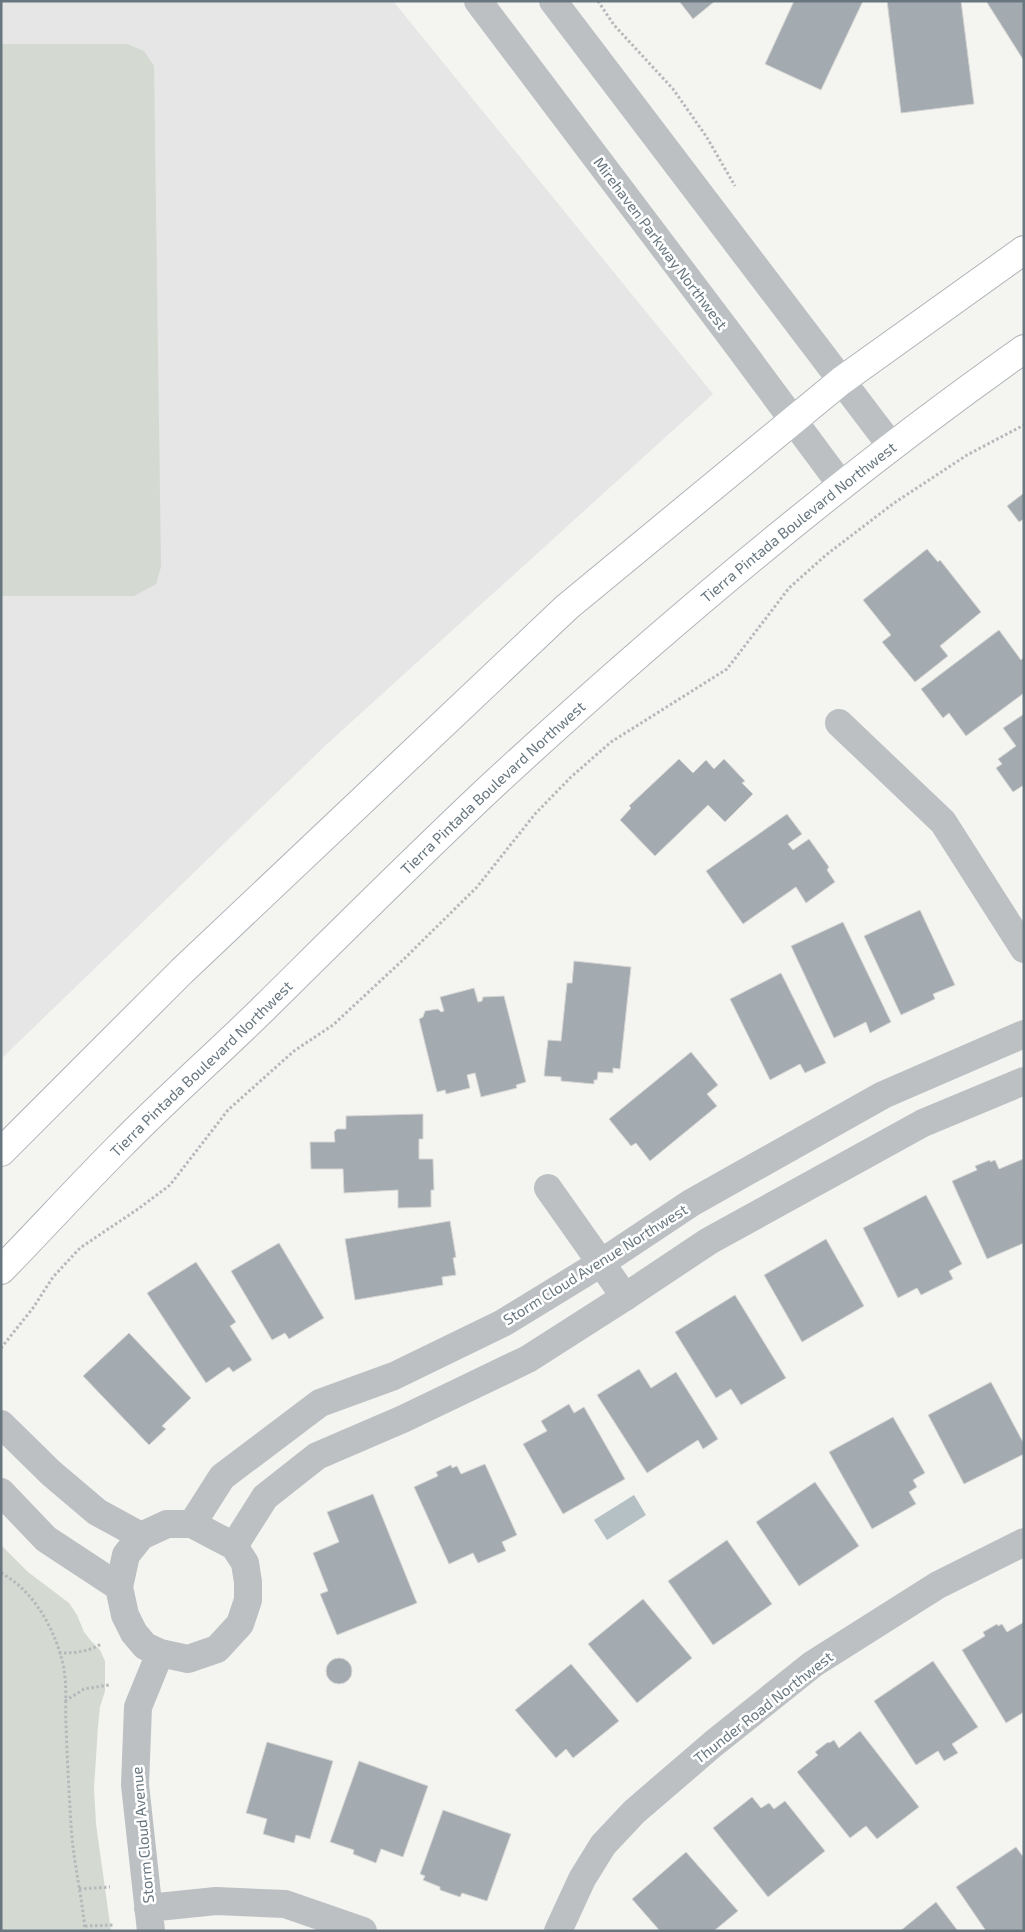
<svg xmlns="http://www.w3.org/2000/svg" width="1025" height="1932" font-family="'Exo 2',sans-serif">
<rect width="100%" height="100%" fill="#f4f4f1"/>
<path fill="#e5e6e5" d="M 1,1 L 393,1 L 713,394 L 327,744 L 1,1059 Z"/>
<path fill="#d4d9d1" d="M 1,44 L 127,44 L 144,51 L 154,66 L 161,567 L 156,584 L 134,596 L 1,596 Z
M 1,1545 L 28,1572 L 69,1603 L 77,1615 L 84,1632 L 91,1641 L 100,1650 L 105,1661 L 105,1691 L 100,1707 L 98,1726 L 94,1788 L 96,1824 L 111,1931 L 1,1931 Z"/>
<path fill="#b4c0c3" d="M 634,1495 L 646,1515 L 607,1540 L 594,1520 Z"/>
<path fill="#a4abb0" stroke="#d6d6d4" d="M 679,1 L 715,1 L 693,19 Z
M 794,1 L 863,1 L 821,90 L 765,64 Z
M 887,1 L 961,1 L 974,104 L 901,113 Z
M 986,1 L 1024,1 L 1024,61 Z
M 1024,493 L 1024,519 L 1019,522 L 1007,506 Z
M 927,549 L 938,562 L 940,560 L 981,612 L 940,646 L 948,656 L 915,682 L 882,642 L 891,635 L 863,600 Z
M 999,630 L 1021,660 L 1024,657 L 1024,693 L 966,736 L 949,713 L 943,718 L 921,689 Z
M 1024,714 L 1024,785 L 1013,792 L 996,768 L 1002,764 L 998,759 L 1016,746 L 1003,728 Z
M 679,759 L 693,773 L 706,760 L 714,769 L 724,759 L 745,781 L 742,783 L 753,794 L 725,822 L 708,805 L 655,856 L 620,820 L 631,808 L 629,806 Z
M 787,814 L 802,834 L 788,844 L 793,850 L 809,839 L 829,867 L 827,870 L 835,882 L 806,903 L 796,887 L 743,924 L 706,871 Z
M 920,910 L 955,985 L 933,994 L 935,999 L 901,1015 L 864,936 Z
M 843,922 L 891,1022 L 870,1033 L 866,1022 L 834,1038 L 791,946 Z
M 574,961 L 631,967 L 620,1069 L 613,1068 L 613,1073 L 598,1072 L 597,1080 L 594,1080 L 594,1084 L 561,1081 L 561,1077 L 544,1076 L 548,1040 L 561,1041 L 567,983 L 572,983 Z
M 781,973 L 826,1063 L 805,1073 L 800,1064 L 770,1080 L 730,999 Z
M 474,988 L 478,1002 L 482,1001 L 483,997 L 504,996 L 526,1082 L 516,1085 L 517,1088 L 481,1097 L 475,1073 L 467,1075 L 470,1088 L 446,1094 L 445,1090 L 437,1092 L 419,1019 L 423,1017 L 425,1011 L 438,1009 L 441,1012 L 444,1011 L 440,997 Z
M 691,1052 L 718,1085 L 707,1094 L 717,1106 L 650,1161 L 636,1143 L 631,1146 L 609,1119 Z
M 423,1114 L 423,1139 L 419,1139 L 419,1159 L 433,1159 L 434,1190 L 431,1190 L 431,1207 L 398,1208 L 398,1190 L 344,1193 L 343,1169 L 311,1169 L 310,1142 L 335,1142 L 334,1132 L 337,1129 L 346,1129 L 346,1116 Z
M 1023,1159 L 1024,1243 L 987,1259 L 952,1181 L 977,1170 L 975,1166 L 990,1160 L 990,1162 L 995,1160 L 999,1169 Z
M 926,1195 L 962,1264 L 949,1271 L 953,1279 L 921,1295 L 917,1288 L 898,1298 L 863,1228 Z
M 450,1221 L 456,1257 L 453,1258 L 456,1275 L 442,1277 L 443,1285 L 355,1300 L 345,1239 Z
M 826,1239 L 864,1306 L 802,1342 L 764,1275 Z
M 279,1243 L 324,1318 L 289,1339 L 285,1333 L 272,1340 L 231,1271 Z
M 196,1262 L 236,1322 L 230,1326 L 252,1360 L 233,1372 L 229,1367 L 206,1383 L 147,1293 Z
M 735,1295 L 786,1378 L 741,1405 L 731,1389 L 716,1398 L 675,1332 Z
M 129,1333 L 191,1398 L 162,1426 L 166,1429 L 149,1445 L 83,1376 Z
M 639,1369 L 651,1388 L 676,1372 L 718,1439 L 703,1449 L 698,1440 L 647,1473 L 597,1395 Z
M 991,1382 L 1024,1444 L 1024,1454 L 964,1484 L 928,1415 Z
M 569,1404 L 574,1413 L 584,1407 L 625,1479 L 563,1514 L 523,1444 L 547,1431 L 541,1421 Z
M 893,1417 L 925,1473 L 913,1480 L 917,1487 L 909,1492 L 916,1504 L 872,1529 L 829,1452 Z
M 485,1464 L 517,1535 L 502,1542 L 506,1551 L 478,1563 L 473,1553 L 449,1564 L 414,1487 L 438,1476 L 436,1472 L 451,1465 L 452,1468 L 457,1466 L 461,1474 Z
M 815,1482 L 859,1546 L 799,1586 L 756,1522 Z
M 373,1494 L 417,1603 L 337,1635 L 320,1594 L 328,1591 L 313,1553 L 339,1542 L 327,1512 Z
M 727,1540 L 772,1604 L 713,1645 L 668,1581 Z
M 643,1599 L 692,1658 L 637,1703 L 588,1644 Z
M 1024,1622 L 1024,1712 L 1006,1723 L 962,1650 L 985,1636 L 983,1632 L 997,1624 L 998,1626 L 1002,1624 L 1007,1632 Z
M326 1671a13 13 0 1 1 26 0a13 13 0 1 1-26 0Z
M 933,1661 L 978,1727 L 952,1744 L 958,1753 L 944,1761 L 938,1751 L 916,1765 L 874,1701 Z
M 571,1664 L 619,1721 L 573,1758 L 566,1749 L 556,1758 L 515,1710 Z
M 860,1731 L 919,1807 L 877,1839 L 866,1826 L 850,1838 L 797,1772 L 818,1755 L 815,1752 L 828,1742 L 829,1743 L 834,1740 L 839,1748 Z
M 267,1742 L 333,1761 L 310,1839 L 296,1835 L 294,1843 L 263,1834 L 267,1819 L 246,1813 Z
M 359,1761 L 428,1786 L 403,1857 L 381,1849 L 376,1863 L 353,1854 L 354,1850 L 330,1842 Z
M 752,1797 L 761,1808 L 769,1803 L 774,1809 L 785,1801 L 825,1851 L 768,1897 L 713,1828 Z
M 443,1810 L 511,1834 L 487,1901 L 462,1893 L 460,1897 L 440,1890 L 440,1887 L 423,1880 L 425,1876 L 420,1874 Z
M 1016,1847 L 1024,1858 L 1024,1931 L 986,1931 L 956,1887 Z
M 686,1852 L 738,1911 L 715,1930 L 716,1931 L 660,1931 L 632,1899 Z
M 936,1902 L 958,1931 L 900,1931 Z"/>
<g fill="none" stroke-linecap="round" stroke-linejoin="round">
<g stroke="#afb4b7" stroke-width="30">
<g id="secondary">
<path d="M 1,1152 L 182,971 L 567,607 L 841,381 L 1024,250"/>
<path id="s1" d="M 1,1270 C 41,1229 80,1186 121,1145 C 166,1099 215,1056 261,1011 C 338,935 415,858 494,784 C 662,629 837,481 1024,349"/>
</g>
</g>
<path stroke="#b6b9bb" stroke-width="3" stroke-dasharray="2.5 2.5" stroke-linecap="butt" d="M 598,1 L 614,25 L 673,89 L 706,136 L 735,186
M 1,1348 L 33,1308 L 53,1277 L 80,1248 L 138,1209 L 170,1185 L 228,1110 L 294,1051 L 333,1025 L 405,958 L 477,887 L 535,814 L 571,777 L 611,742 L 727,669 L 789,588 L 826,555 L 894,503 L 967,455 L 1024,425
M 1,1573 C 35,1591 57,1633 64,1669 C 67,1686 65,1705 66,1723 C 67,1757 69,1791 71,1825 C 73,1861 82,1895 85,1931
M 59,1653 C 74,1653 88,1652 101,1644
M 65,1701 L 84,1689 L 109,1685
M 79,1889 L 110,1887
M 85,1926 L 115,1925"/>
<path stroke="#bcc0c3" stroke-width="28" d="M 839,723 L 943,822 L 1024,949
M 548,1188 L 625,1297
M 148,1908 L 216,1901 L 285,1904 L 363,1931
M 151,1931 L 135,1785 L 138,1707 L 160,1653
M 558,1931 L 582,1879 L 603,1845 L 634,1812 L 713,1744 L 813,1664 L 938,1585 L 1024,1542"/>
<path stroke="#bcc0c3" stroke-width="28" d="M 478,1 L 730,335 L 842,486
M 553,1 L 892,447
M 1,1424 L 51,1473 L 97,1512 L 141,1536
M 1,1492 L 46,1539 L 119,1587
M 167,1524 L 192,1524 L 234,1546 L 245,1563 L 248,1582 L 248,1600 L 240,1624 L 217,1649 L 188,1659 L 160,1653 L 145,1646 L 134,1633 L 125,1615 L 119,1587 L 126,1555 L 141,1536 Z
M 192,1524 L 222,1477 L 320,1403 L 394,1376 L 503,1323 L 601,1263 L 691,1203 L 883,1095 L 1024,1034
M 234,1546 L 265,1497 L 317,1456 L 403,1419 L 528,1359 L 625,1297 L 709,1241 L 923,1123 L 1024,1081"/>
<use href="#secondary" stroke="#fff" stroke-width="28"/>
</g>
<g text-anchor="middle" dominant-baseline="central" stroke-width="5" stroke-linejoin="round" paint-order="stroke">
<g font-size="15" fill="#67767f" stroke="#fff">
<text transform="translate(661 243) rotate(53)">Mirehaven Parkway Northwest</text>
<text stroke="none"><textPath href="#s1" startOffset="1094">Tierra Pintada Boulevard Northwest</textPath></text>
<text stroke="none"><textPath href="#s1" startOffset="689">Tierra Pintada Boulevard Northwest</textPath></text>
<text stroke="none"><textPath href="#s1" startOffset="284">Tierra Pintada Boulevard Northwest</textPath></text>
<text transform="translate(595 1264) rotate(-32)">Storm Cloud Avenue Northwest</text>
<text transform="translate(763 1707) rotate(-38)">Thunder Road Northwest</text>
<text transform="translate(142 1835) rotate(-95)">Storm Cloud Avenue</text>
</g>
</g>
<rect width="1025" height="1932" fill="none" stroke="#67767f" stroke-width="5"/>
</svg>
